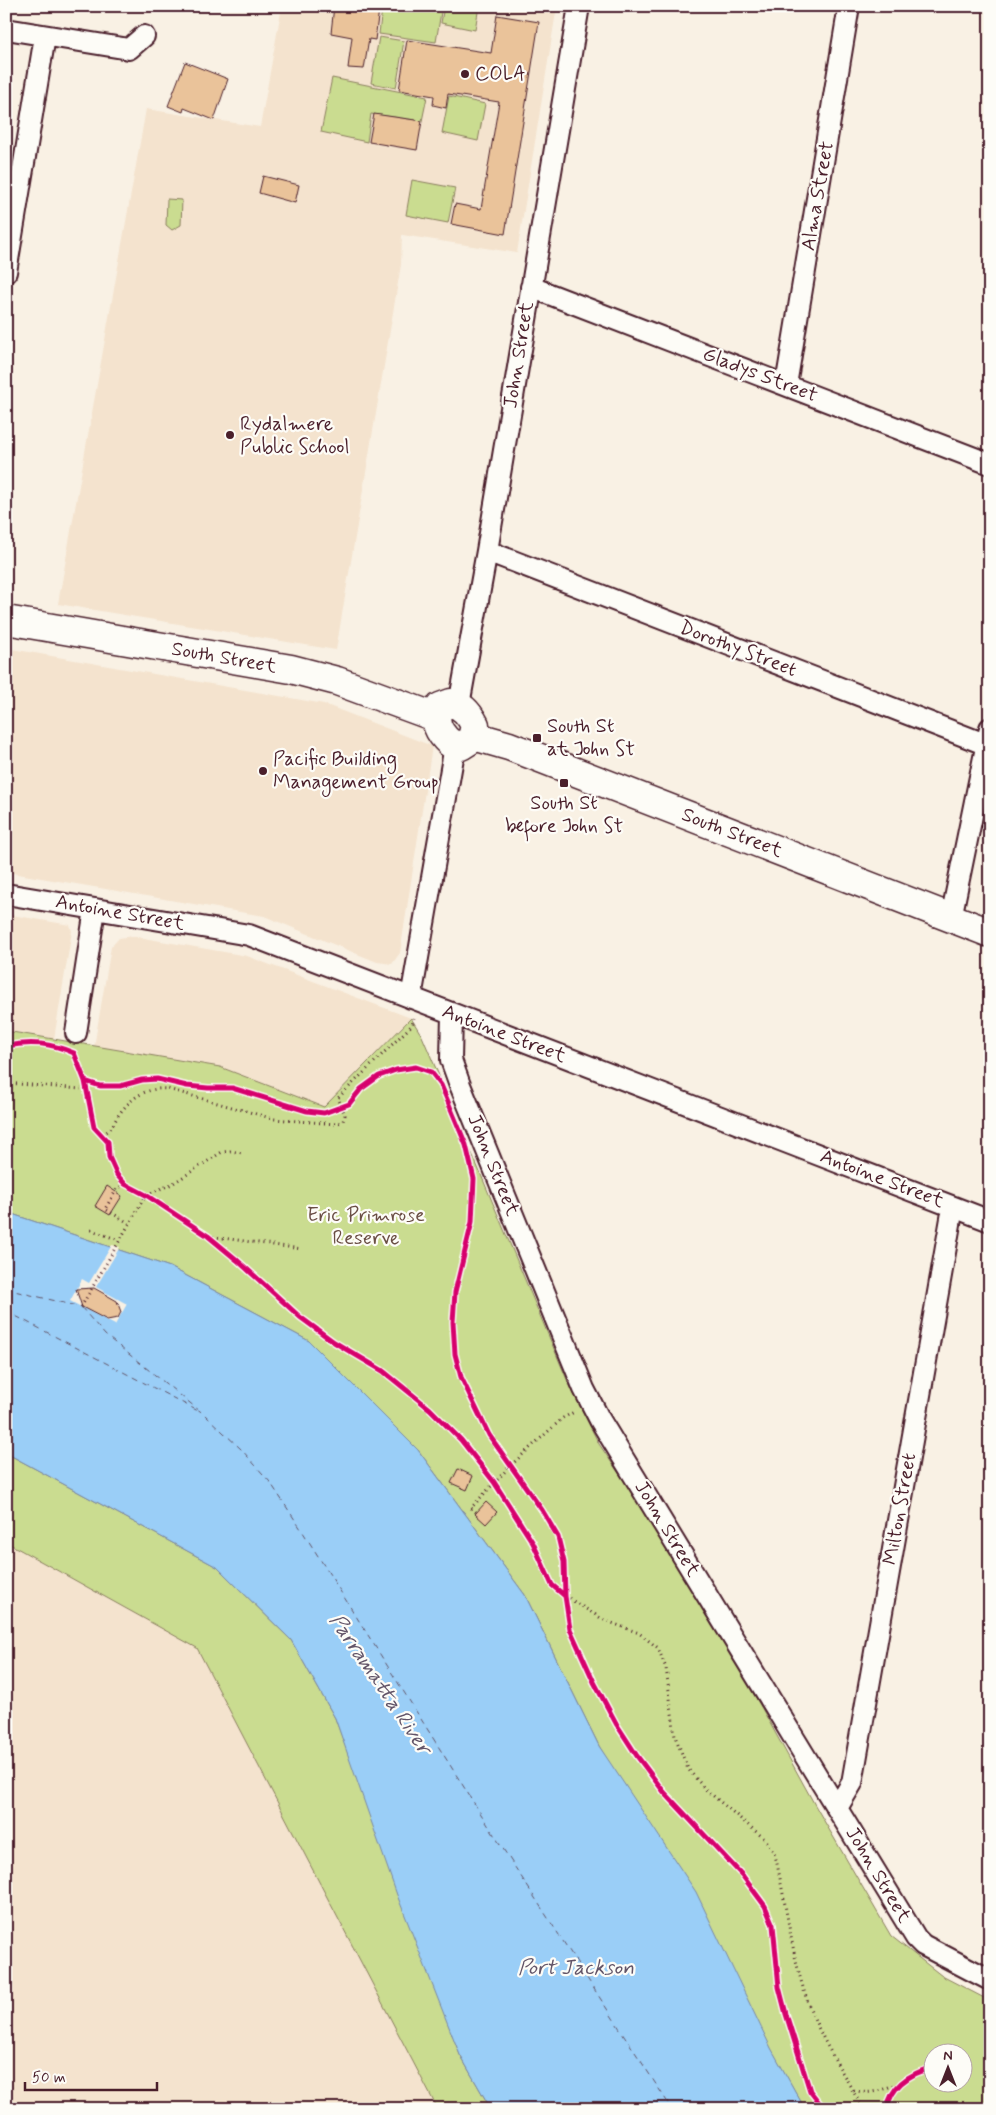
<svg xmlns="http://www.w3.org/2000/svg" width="996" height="2115" font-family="Mynerve,sans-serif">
<rect width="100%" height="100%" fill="#f9f1e4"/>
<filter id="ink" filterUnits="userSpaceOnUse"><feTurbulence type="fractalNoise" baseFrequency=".02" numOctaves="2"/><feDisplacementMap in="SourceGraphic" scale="10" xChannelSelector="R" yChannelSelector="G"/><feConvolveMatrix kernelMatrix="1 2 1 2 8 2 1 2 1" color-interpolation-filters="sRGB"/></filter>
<g filter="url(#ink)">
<path fill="#f4e3ce" d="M 282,6 L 557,6 L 517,253 L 402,235 L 401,265 L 336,650 L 58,604 L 146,109 L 260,127 Z
M 6,648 L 324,704 L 432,746 L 400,953 L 392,964 L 377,962 L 264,916 L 6,872 Z
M 6,914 L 70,925 L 72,931 L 54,1039 L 6,1031 Z
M 132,936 L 247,956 L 411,1018 L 324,1107 L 220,1067 L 94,1047 L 111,947 L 119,938 Z
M 6,1542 L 197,1648 L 439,2109 L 6,2109 Z"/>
<path fill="#cadc90" stroke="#8a7e5e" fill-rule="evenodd" d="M 375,6 L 442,6 L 436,42 L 379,34 L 382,8 Z
M 444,6 L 479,6 L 475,30 L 441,23 Z
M 379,37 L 404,41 L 396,88 L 371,83 Z
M 332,78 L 427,97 L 422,121 L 371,114 L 367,142 L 321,132 Z
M 449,96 L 485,104 L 478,141 L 442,133 Z
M 412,180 L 455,188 L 448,223 L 406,215 Z
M 167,199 L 182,200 L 181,225 L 172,230 L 166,225 Z
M 411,1018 L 422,1036 L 455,1113 L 568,1382 L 599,1444 L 692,1581 L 816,1807 L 891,1936 L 942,1976 L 990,2001 L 990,2109 L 805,2109 L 599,1746 L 525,1595 L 418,1450 L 309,1341 L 170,1267 L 6,1212 L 6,1031 L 220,1067 L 324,1107 ZM 934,2052 L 964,2052 L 964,2082 L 934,2082 Z
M 6,1453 L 217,1567 L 291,1640 L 335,1718 L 460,2055 L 491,2109 L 439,2109 L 434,2102 L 197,1648 L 6,1542 Z"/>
<path fill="#9acef7" stroke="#7a88a5" d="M 6,1212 L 170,1267 L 309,1341 L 418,1450 L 525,1595 L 599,1746 L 696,1892 L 771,2048 L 805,2109 L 491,2109 L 460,2055 L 397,1895 L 335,1718 L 291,1640 L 217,1567 L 6,1453 Z"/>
<path fill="#f9f1e4" d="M 112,1245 L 120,1247 L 96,1287 L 127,1304 L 115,1325 L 70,1301 L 82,1279 L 89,1283 Z"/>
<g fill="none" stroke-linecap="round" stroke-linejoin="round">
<path stroke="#625468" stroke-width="1" stroke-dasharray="6 5" stroke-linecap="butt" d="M 6,1289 L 81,1307 L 105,1335 L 205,1415 L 241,1449 L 270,1482 L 301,1529 L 498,1841 L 672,2109
M 6,1311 L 200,1412"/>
</g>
<path fill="#eac39a" stroke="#4a1f2b" d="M 334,6 L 359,6 L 379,9 L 375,40 L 369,39 L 364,69 L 348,68 L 352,37 L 331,33 Z
M 497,15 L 539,22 L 505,234 L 451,224 L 455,204 L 481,209 L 499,102 L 448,94 L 446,108 L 433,105 L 434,96 L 399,90 L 407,40 L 491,53 Z
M 185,62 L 228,79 L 214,120 L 184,108 L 183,112 L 168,106 Z
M 374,114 L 422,121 L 417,150 L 369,142 Z
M 263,176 L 299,185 L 295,203 L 259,193 Z
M 107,1186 L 122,1196 L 110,1215 L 95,1206 Z
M 94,1288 L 117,1301 L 121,1312 L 118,1318 L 107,1320 L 82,1307 L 76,1289 Z
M 458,1469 L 473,1476 L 467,1490 L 451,1483 Z
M 486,1502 L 497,1512 L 486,1524 L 475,1514 Z"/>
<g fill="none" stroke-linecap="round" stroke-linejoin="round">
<g stroke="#4a1f2b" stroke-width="24">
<path id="street" d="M 6,29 L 129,49 L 144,36
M 6,272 L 45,36
M 531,287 L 990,464
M 786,385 L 849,6
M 487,551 L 990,746
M 459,705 L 487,551 L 579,6
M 6,894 L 249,935 L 990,1221
M 951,918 L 990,728
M 411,998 L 455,746
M 452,1014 L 451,1060 L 460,1085 L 584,1389 L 600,1420 L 916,1938 L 923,1945 L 990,1980
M 76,1033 L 95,909
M 837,1808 L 852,1783 L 953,1207"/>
</g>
<g stroke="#4a1f2b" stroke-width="31">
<path id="secondary" d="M 6,620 L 291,669 L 337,681 L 435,717
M 451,703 C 462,705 470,715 475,725 L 472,739 L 461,746 L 450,743 C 440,734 431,720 440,707 Z
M 474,736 L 509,746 L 990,933"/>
</g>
<path stroke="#4a1f2b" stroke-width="3" stroke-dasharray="1 4" stroke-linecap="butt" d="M 6,1083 L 81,1089
M 102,1134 C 112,1131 114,1121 120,1113 C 132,1097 147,1087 168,1089 L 274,1119 L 336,1124 L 343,1121 L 345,1115 L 338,1098 L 412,1025 L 414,1018
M 125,1184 L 117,1189 L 105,1209 L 129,1223
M 91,1230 L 119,1240
M 208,1236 L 302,1249
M 81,1307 L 146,1195 L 172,1184 L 222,1152 L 230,1151 L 243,1153
M 476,1512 L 471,1508 L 510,1466 L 563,1418 L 576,1411
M 565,1596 L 604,1620 L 639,1633 L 658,1648 L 666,1668 L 675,1736 L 688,1769 L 705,1789 L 766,1840 L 775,1855 C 786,1902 791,1951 806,1997 C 819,2037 843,2072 863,2109
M 854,2090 C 871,2096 884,2089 901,2082"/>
<use href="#street" stroke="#fdfcf7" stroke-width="20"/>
<use href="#secondary" stroke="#fdfcf7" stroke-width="28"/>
<g stroke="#fdfcf7" stroke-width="8">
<path id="cycleway" d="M 6,1046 C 31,1041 51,1043 74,1053 L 85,1081 L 94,1127 L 108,1142 L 109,1157 L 117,1175 L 125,1184 L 146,1195 L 208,1236 L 237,1260 L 300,1317 L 334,1342 L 383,1371 L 430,1409 L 461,1440 L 494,1482 L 533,1543 L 552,1585 L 565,1596
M 85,1081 L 100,1086 L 120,1086 L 142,1080 L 157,1079 L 187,1086 L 208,1088 L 232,1088 L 307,1111 L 324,1113 L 349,1104 L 361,1089 L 379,1076 L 396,1070 L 416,1067 L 431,1072 L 441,1085 L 466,1145 L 474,1179 L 472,1222 L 455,1292 L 453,1322 L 455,1354 L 461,1377 L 489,1435 L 542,1510 L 558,1537 L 564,1562 L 565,1596 L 570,1629 L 594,1682 L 617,1725 L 637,1756 L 664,1792 L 742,1875 L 765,1906 L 773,1925 L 779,1987 L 786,2014 L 810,2091 L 824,2109
M 887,2109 C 891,2085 911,2073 934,2067"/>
</g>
<use href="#cycleway" stroke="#d6006c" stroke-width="5"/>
</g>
</g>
<g fill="#4a1f2b" stroke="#fdfcf7" stroke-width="2">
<circle cx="465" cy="74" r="5"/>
<circle cx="230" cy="435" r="5"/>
<rect x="532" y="733" width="10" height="10" rx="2.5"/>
<circle cx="263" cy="771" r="5"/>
<rect x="559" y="778" width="10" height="10" rx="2.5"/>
</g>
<g text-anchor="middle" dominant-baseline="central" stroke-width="4.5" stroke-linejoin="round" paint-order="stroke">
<g font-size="20" fill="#4a1f2b" stroke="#fdfcf7" text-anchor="start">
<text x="475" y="74">COLA</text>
<text x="240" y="424">Rydalmere<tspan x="240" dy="23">Public School</tspan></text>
<text x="547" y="726">South St<tspan x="547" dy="23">at John St</tspan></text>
<text x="273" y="759">Pacific Building<tspan x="273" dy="23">Management Group</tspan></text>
<text x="564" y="803" text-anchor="middle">South St<tspan x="564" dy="23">before John St</tspan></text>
</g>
<g font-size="20" fill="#4a1f2b" stroke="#fdfcf7">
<text transform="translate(818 196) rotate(-80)">Alma Street</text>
<text transform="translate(519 355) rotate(-81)">John Street</text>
<text transform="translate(760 375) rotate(21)">Gladys Street</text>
<text transform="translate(738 649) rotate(21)">Dorothy Street</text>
<text transform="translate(224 658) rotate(10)">South Street</text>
<text transform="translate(732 833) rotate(21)">South Street</text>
<text transform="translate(120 913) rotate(10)">Antoine Street</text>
<text transform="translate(504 1034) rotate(21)">Antoine Street</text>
<text transform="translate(493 1165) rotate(68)">John Street</text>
<text transform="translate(882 1179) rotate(21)">Antoine Street</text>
<text transform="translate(900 1509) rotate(-80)">Milton Street</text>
<text transform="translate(667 1529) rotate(59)">John Street</text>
<text transform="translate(878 1875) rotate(59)">John Street</text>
</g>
<g font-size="20" fill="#6a4e44" stroke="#fdfcf7">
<text x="366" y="1215">Eric Primrose<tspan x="366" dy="23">Reserve</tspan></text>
</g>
<g font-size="21" font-style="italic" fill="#625468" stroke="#fdfcf7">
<text transform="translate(380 1684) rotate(56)">Parramatta River</text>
<text x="576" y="1968">Port Jackson</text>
</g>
</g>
<rect width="996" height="2115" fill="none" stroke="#fdfcf7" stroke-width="25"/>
<rect x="12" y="12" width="971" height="2090" fill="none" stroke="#4a1f2b" stroke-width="2" filter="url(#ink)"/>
<g transform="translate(948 2068)"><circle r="24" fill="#fdfcf7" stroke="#b5a4a5"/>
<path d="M0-4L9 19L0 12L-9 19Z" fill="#4a1f2b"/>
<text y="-8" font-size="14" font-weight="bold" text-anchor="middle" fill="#4a1f2b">N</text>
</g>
<path d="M25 2082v8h132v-8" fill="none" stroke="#4a1f2b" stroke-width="2.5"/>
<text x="32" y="2082" font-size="15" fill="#4a1f2b" stroke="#fdfcf7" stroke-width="4" paint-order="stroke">50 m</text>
</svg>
